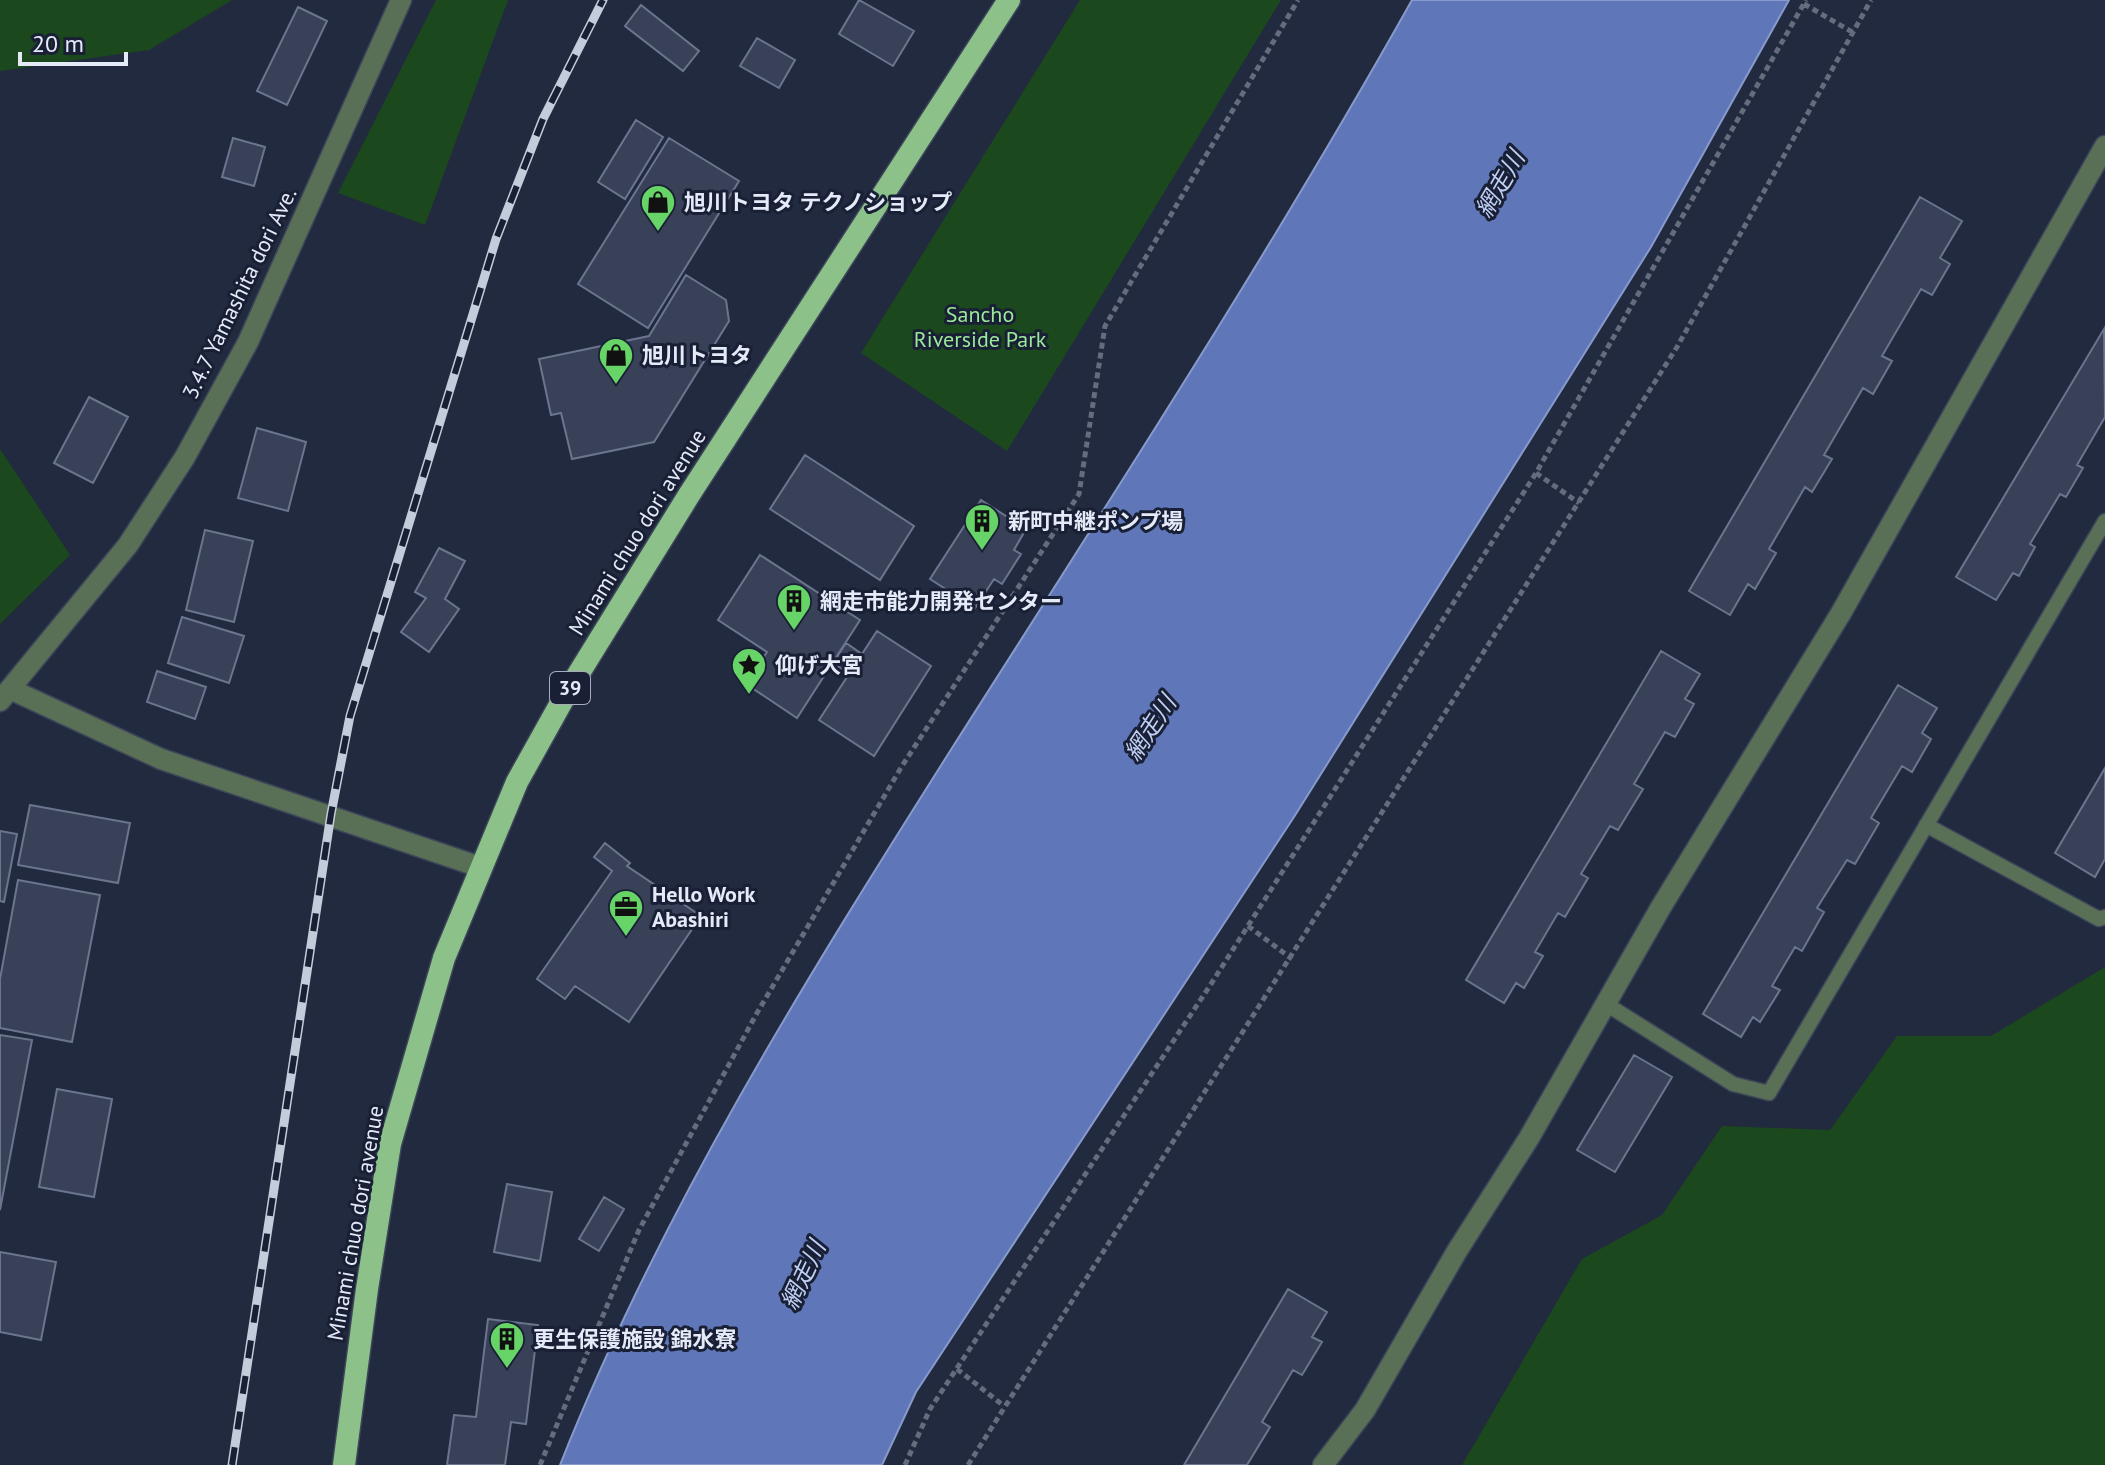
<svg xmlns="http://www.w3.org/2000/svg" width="2105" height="1465" font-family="'PT Sans','Noto Sans JP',sans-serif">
<rect width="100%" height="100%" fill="#222a3f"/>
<path fill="#1c481d" d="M 0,0 L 232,0 L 149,50 L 0,71 Z
M 436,0 L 508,0 L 425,225 L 338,193 Z
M 1080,0 L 1281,0 L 1007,451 L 861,353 Z
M 0,449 L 70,555 L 0,624 Z
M 2105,967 L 2105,1465 L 1462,1465 L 1582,1259 L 1662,1215 L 1722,1126 L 1830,1130 L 1897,1036 L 1991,1036 Z"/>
<path fill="#5f77b8" stroke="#879acb" stroke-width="2" d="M 1412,0 L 1789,0 L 1651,247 L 1294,817 L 916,1392 L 882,1465 L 560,1465 C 661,1210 806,979 952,748 C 1109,501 1269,255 1412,0 Z"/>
<path fill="#384158" stroke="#6b758e" stroke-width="2" d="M 859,0 L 914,31 L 893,66 L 839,34 Z
M 641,5 L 699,51 L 683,71 L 625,26 Z
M 298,7 L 327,21 L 287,105 L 257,91 Z
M 757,38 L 795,60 L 779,88 L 740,66 Z
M 636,120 L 663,137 L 625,199 L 598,182 Z
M 233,138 L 265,147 L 254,186 L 222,177 Z
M 669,138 L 739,181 L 648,328 L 578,284 Z
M 1920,197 L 1962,221 L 1940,258 L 1950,264 L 1932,295 L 1921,289 L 1882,356 L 1892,361 L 1873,394 L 1863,388 L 1824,455 L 1832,459 L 1812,492 L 1805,487 L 1769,549 L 1776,553 L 1755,589 L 1748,584 L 1730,615 L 1689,591 Z
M 686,275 L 726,300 L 729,321 L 654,442 L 572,459 L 561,413 L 551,415 L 539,359 L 649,336 Z
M 2104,329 L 2105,417 L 2077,465 L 2083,468 L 2066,497 L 2060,494 L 2030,544 L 2035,547 L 2019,576 L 2013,573 L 1996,600 L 1956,577 Z
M 89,397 L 128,417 L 93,483 L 54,463 Z
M 257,428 L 306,442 L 288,511 L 238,498 Z
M 805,455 L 914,526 L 880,580 L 770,509 Z
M 981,500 L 1026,529 L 1014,550 L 1021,554 L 1002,584 L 994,579 L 975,608 L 930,579 Z
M 205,530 L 253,541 L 234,622 L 186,610 Z
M 439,548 L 465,561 L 445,599 L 459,609 L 429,652 L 401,632 L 426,598 L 415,592 Z
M 760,555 L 860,620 L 797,718 L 746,684 L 767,652 L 718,620 Z
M 182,617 L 244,636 L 229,683 L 168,663 Z
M 877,631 L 931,666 L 874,756 L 819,720 L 849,674 L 833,663 L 846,643 L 862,654 Z
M 1661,651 L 1700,674 L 1685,699 L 1694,704 L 1675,737 L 1665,732 L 1634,784 L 1643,789 L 1618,830 L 1610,826 L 1581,874 L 1588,878 L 1565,917 L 1558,913 L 1535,952 L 1543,956 L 1524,988 L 1516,983 L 1504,1003 L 1466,980 Z
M 157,671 L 206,687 L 195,719 L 147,702 Z
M 1898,685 L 1937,708 L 1922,733 L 1931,739 L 1912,772 L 1902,766 L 1871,818 L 1879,823 L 1855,864 L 1847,860 L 1817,908 L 1824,912 L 1802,951 L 1795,947 L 1772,986 L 1780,990 L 1760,1022 L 1753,1017 L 1741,1037 L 1703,1014 Z
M 2105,768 L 2105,859 L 2095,877 L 2055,853 Z
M 30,805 L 130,823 L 118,883 L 18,865 Z
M 0,831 L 17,834 L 4,902 L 0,901 Z
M 605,843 L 630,863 L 627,866 L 701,916 L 629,1022 L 575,986 L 565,999 L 537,979 L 612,871 L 594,857 Z
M 18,880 L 100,895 L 72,1042 L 0,1028 L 0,979 Z
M 0,1035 L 32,1040 L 0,1210 Z
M 1634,1055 L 1672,1077 L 1615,1172 L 1577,1150 Z
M 57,1089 L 112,1099 L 94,1197 L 39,1187 Z
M 507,1184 L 552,1192 L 540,1261 L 494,1252 Z
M 604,1197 L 624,1209 L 599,1251 L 579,1239 Z
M 0,1252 L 56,1262 L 41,1340 L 0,1332 Z
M 1288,1289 L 1327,1312 L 1312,1337 L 1322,1342 L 1302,1375 L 1293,1370 L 1262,1422 L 1270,1427 L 1247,1465 L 1184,1465 Z
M 488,1319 L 538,1325 L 526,1424 L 511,1422 L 505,1465 L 447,1465 L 454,1415 L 476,1417 Z"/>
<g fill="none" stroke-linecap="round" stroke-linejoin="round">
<g stroke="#3d4559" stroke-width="17">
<path id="service" d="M 1926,825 L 2099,919 L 2105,917
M 1606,1004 L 1733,1084 L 1769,1093 L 2105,521"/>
</g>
<g stroke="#3d4559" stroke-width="23">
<path id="minor" d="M 12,690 L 161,759 L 480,867
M 1323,1465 L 1365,1410 L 1457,1251 L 1529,1138 L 1661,907 L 1841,613 L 2105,146"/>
</g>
<g stroke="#3d4559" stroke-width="23">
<path id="tertiary" d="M 0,701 L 128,545 L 185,457 L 248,342 L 401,0"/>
</g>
<g stroke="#3d4559" stroke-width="25">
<path id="trunk" d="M 344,1465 L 367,1289 L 390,1144 L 444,958 L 517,782 L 566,694 L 689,495 L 1009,0"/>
</g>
<path stroke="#646c7e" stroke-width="5" stroke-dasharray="6 4" stroke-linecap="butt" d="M 1804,4 L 1854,33
M 1536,473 L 1579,503
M 1248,926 L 1292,959
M 957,1369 L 1004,1406
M 540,1465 L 639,1230 L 757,1013 L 902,766 L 1079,494 L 1105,326 L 1298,0
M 905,1465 L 930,1409 L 1211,984 L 1536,473 L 1806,0
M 968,1465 L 1677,347 L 1871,0"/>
<use href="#service" stroke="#597057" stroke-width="14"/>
<use href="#minor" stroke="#597057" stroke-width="20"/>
<use href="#tertiary" stroke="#597057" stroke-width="20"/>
<use href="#trunk" stroke="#8cc28a" stroke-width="22"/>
<g stroke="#c4cbda" stroke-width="9">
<path id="rail" d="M 232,1465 L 331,814 L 350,716 L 496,239 L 543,119 L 603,0"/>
</g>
<use href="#rail" stroke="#192035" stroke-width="6" stroke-dasharray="18" stroke-linecap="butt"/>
</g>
<defs>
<g id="shop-pin" transform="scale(1.8)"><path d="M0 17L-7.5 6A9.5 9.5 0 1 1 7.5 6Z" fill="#66d466" stroke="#192035"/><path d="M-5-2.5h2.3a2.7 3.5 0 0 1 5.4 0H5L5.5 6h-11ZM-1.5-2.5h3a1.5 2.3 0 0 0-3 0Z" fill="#111"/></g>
<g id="building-pin" transform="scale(1.8)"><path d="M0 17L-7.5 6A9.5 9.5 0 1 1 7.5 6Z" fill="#66d466" stroke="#192035"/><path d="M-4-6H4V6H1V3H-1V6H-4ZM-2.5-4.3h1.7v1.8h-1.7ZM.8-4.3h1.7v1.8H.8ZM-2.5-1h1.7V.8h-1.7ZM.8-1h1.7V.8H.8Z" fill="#111"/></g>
<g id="sight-pin" transform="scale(1.8)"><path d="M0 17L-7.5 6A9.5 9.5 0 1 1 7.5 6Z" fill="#66d466" stroke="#192035"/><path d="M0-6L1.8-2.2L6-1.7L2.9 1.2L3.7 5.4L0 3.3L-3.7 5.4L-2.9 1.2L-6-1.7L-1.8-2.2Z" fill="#111"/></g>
<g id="office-pin" transform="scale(1.8)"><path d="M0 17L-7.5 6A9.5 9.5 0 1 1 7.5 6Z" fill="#66d466" stroke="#192035"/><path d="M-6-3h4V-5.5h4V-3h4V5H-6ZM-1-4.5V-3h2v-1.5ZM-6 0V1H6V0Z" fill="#111"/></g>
</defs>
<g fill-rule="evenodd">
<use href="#shop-pin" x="658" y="202"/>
<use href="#shop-pin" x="616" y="355"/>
<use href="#building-pin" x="982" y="521"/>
<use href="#building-pin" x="794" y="601"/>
<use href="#sight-pin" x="749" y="665"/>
<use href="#office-pin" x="626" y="907"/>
<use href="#building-pin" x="507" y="1339"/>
</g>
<g text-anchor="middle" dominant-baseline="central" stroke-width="6" stroke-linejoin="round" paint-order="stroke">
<rect fill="#192035" stroke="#a7adbe" stroke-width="2" x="550" y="672" width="40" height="32" rx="6"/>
<g font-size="20" font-weight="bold" fill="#e4eaf8">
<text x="570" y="688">39</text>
</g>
<g font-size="22" font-weight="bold" fill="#e4eaf8" stroke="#192035" text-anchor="start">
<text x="684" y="202">旭川トヨタ テクノショップ</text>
<text x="642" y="355">旭川トヨタ</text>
<text x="1008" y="521">新町中継ポンプ場</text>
<text x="820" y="601">網走市能力開発センター</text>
<text x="775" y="665">仰げ大宮</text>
<text x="652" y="894">Hello Work<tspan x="652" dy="25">Abashiri</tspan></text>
<text x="533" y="1339">更生保護施設 錦水寮</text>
</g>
<g font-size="22" fill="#e4eaf8" stroke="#192035">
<text transform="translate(239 293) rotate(-64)">3.4.7 Yamashita dori Ave.</text>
<text transform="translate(637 532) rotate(-58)">Minami chuo dori avenue</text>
<text transform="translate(355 1223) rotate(-80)">Minami chuo dori avenue</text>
</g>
<g font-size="22" fill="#9ae998" stroke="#192035">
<text x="980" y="314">Sancho<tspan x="980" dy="25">Riverside Park</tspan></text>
</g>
<g font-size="24" font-style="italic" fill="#c0cff4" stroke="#192035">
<text transform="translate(1500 184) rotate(-60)">網走川</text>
<text transform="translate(1150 728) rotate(-57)">網走川</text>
<text transform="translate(803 1275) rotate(-65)">網走川</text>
</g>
</g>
<path d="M20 52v12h106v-12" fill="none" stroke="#e4eaf8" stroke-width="4"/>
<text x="32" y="52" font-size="24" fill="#e4eaf8" stroke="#192035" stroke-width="6" paint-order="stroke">20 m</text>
</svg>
